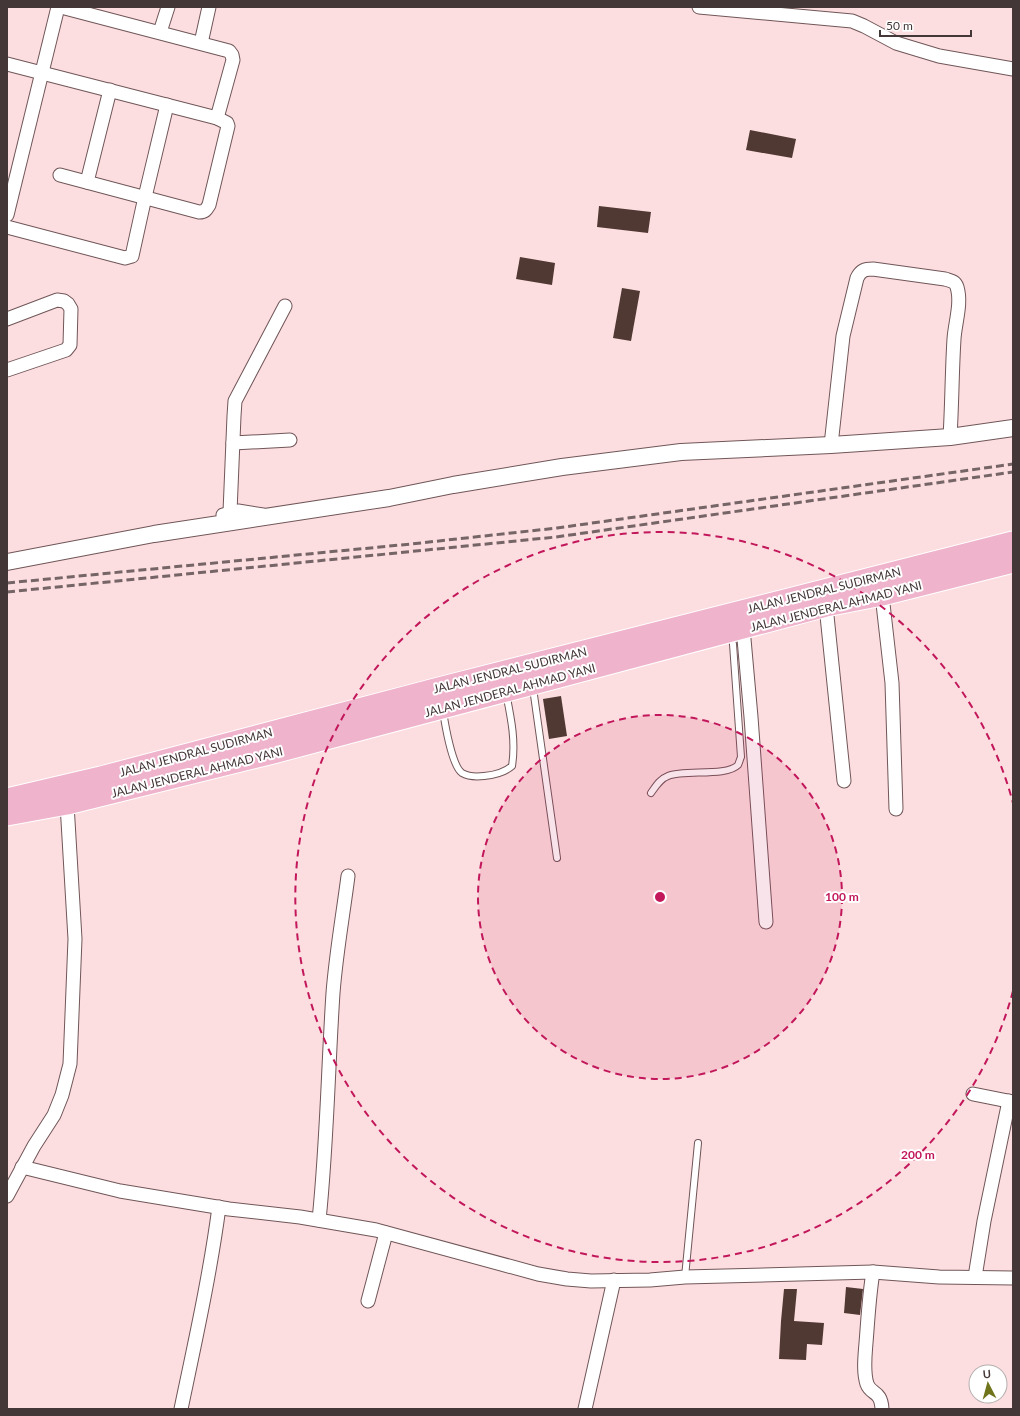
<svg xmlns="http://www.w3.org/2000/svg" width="1020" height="1416" font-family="Lato,sans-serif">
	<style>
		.building { fill: #503833 }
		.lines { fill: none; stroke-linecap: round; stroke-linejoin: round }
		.service-casing { stroke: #705658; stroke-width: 8 }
		.minor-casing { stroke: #705658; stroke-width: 15 }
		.tertiary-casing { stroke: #705658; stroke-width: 18 }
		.trunk-casing { stroke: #fff; stroke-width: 23 }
		.service { stroke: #fff; stroke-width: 6 }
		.minor { stroke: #fff; stroke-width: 13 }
		.tertiary { stroke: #fff; stroke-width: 16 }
		.trunk { stroke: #efb3cc; stroke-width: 21 }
		.rail { stroke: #766566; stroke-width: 3; stroke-dasharray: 8 4; stroke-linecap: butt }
		.ring { fill: none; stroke: #c2185b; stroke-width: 2; stroke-dasharray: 7 5 }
		.labels { text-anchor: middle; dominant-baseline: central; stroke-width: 4; stroke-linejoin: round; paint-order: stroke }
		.street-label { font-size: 12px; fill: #443738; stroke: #fff }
		.centre { fill: #c2185b; stroke: #fff; stroke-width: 2 }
		.ring-label { font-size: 12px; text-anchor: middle; font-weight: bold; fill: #c2185b; stroke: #fff; stroke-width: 4; stroke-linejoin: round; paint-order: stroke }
	</style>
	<rect width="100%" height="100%" fill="#fddee0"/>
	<g class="building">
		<path d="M750,130L796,139L792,158L746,150Z"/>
		<path d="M599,206L651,212L648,233L597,227Z"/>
		<path d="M520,257L555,263L552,285L516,279Z"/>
		<path d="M622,288L640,291L631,341L613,338Z"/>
		<path d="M561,696L567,736L549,739L543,699Z"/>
		<path d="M846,1287L863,1289L860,1315L844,1313Z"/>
		<path d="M784,1289H797L794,1321L824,1323L822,1345L807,1344L806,1360L779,1359L781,1321Z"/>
	</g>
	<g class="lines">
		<defs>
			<g id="service">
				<path d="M533,688L557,858"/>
				<path d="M443,711C445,724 452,766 462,773C469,777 476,777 484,776C495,775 504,773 512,766C516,741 511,718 506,693"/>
				<path d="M651,793C656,786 660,779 668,776C684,769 726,777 738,765C739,763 740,759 741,757L733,644L730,634"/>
				<path d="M685,1277L698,1143"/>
			</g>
			<g id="minor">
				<path d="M61,7L229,51L232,55L233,60L217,118"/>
				<path d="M699,7L852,21L864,26L896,43L939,56L1013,69"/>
				<path d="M160,32L168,7"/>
				<path d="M201,43L209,7"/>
				<path d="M7,64L217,118L227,123L228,126L209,205C206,210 205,212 199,212L60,175"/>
				<path d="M87,182L110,90"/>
				<path d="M7,215L58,7"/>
				<path d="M7,227L125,258L132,256L145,197L167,105"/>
				<path d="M7,319L57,300L64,301L68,304L71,309L70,345L66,350L7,370"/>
				<path d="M233,443L290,440"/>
				<path d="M831,445L843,336L857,278C861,270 865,269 873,269L945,279C951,281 955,281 957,287C962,303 955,323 954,339C952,371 952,404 950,437"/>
				<path d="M230,512L234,416L235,401L285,306"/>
				<path d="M223,515L238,511L263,515"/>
				<path d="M882,595L892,683L896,809"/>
				<path d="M826,606L844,781"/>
				<path d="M743,628L751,717L766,922"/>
				<path d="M973,1094L1013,1102"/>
				<path d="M22,1167L120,1191L229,1209L300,1217L376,1230L538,1274L567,1279L591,1281L650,1280L685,1277L873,1272L939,1277L1013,1278"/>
				<path d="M7,1196L34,1146L54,1115L62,1095L70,1064L75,939L67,804"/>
				<path d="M319,1220C327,1144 328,1069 333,993C336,954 343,915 348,876"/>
				<path d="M873,1272C869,1296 868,1319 866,1343C865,1356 863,1371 867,1384C871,1395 881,1390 882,1409"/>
				<path d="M975,1277L984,1221L1009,1101"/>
				<path d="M368,1301L386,1233"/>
				<path d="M181,1409C195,1342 210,1275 219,1207"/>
				<path d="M585,1409L614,1280"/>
			</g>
			<path id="tertiary" d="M7,562L154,534L389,498L453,485L562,467L681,452L831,445L950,437L1013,428"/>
			<g id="trunk">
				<path d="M7,799L101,777L439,688L1013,542"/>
				<path d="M7,815L67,804L273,753L826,606L882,595L1013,562"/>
			</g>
		</defs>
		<use href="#service" class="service-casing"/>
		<use href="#minor" class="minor-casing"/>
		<use href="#tertiary" class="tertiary-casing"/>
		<use href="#trunk" class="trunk-casing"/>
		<use href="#service" class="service"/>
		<use href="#minor" class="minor"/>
		<use href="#tertiary" class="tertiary"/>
		<use href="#trunk" class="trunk"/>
		<g class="rail">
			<path d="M7,583L411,544L557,528L1013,464"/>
			<path d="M7,592L556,537L1013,472"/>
		</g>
	</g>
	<circle cx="660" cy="897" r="182" fill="#c2185b" fill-opacity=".12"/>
	<g class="ring">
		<circle cx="660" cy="897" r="182"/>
		<path d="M1013 991A365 365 0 1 1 1013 803"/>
	</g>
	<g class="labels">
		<g class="street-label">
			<text transform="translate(824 590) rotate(-14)">JALAN JENDRAL SUDIRMAN</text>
			<text transform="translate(836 606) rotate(-14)">JALAN JENDERAL AHMAD YANI</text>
			<text transform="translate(510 670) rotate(-14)">JALAN JENDRAL SUDIRMAN</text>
			<text transform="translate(510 690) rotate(-15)">JALAN JENDERAL AHMAD YANI</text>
			<text transform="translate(196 752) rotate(-15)">JALAN JENDRAL SUDIRMAN</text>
			<text transform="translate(197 772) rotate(-14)">JALAN JENDERAL AHMAD YANI</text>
		</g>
	</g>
	<circle cx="660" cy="897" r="6" class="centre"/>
	<g class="ring-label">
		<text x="842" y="901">100 m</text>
		<text x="918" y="1159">200 m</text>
	</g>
	<rect width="1020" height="1416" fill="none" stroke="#443738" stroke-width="16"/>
	<g transform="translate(988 1384) rotate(354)"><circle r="19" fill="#ffffff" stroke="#b4afaf"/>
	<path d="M0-3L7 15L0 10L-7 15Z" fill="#70741b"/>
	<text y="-6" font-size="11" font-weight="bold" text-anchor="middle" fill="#443738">U</text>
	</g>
	<path d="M880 30v6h91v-6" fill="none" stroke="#443738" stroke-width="2"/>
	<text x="886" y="30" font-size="12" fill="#443738" stroke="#ffffff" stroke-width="3" paint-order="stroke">50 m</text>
</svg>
